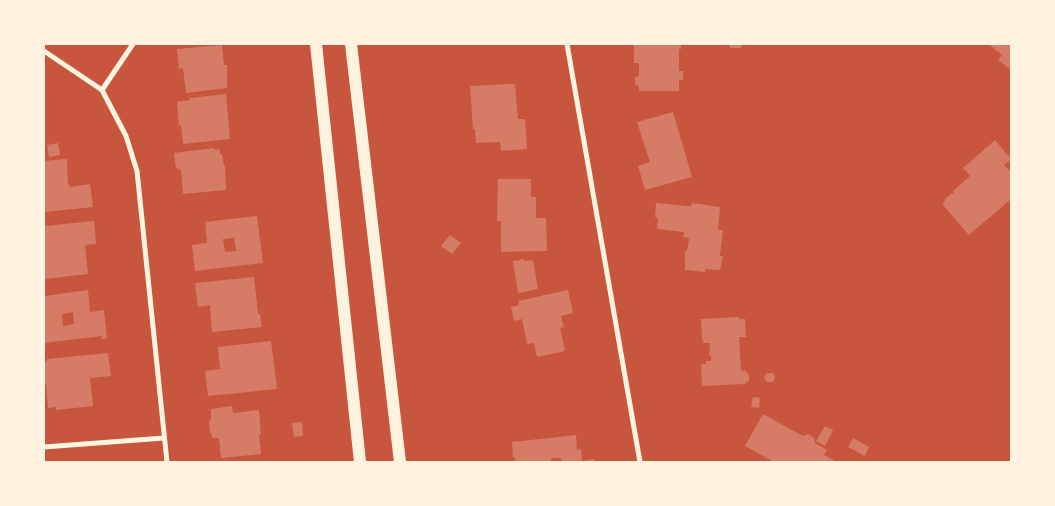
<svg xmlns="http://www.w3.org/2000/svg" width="1055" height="506" font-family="'Titillium Web',sans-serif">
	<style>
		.building { fill: #d67c66; fill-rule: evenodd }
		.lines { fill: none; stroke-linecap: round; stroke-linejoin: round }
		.minor { stroke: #fff3e0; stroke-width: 5 }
		.primary { stroke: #fff3e0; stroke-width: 12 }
	</style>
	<rect width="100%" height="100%" fill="#c8553d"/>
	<g class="building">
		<path d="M634,44H681V49H679V71H683V80H679V91H639V87L635,84V77L639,76V63H634Z"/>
		<path d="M730,44H741L742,48H730Z"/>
		<path d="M991,44H1011V70L998,60L1002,55L990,45Z"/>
		<path d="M222,45L224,65H227V88L186,93L183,68L179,69L177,49Z"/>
		<path d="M511,84H515L518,119H525L527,149L501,151L500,142L476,143L475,129H473L470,86Z"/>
		<path d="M226,94L230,139L183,144L181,125L179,126L177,102L190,100L189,98Z"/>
		<path d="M673,112L692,177L645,190L638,166L650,162L637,122Z"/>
		<path d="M995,140L1011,159L1004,165L1009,170L1011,169V199L969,235L942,204L945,202L944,200L952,193L953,194L954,193L953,191L970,176L963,168Z"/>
		<path d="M58,143L60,155L49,157L47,145Z"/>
		<path d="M214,148L215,150L220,149V154H222L224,166H225L226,190L183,194L181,170L176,168L174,153Z"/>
		<path d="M67,159L68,184H69L70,187L90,184L93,207L44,212V161Z"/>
		<path d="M498,179H531V197H536V218H546L547,251L501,252V221H497Z"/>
		<path d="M656,203L687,206H691L692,203L720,207L718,230H723L720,256H723L720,270L705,269V272L685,270V252L688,248L689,238L683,237L684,232L657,229L658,218L655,217Z"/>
		<path d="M257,216L263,263L195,271L192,245L207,243L205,222ZM234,238L236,251L225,252L223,239Z"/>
		<path d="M94,221L96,244L85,245L88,274L44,279V226Z"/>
		<path d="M450,235L461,243L452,254L441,246Z"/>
		<path d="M524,259V261L533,260L538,289L518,293L513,261Z"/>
		<path d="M254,277L258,314H260L262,327L212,332L210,305L198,307L195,283Z"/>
		<path d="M88,290L90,312L104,310L107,338L102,339V336L44,343V296ZM73,312L74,324L63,326L62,314Z"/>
		<path d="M568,290L573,313L561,316L564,327L560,328L565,351L537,357L534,343L527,344L522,319L514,321L511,307L519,305L518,301Z"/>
		<path d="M739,317V319H745L746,337H739L741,371L745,370L749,375V380L745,384L702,386L701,364H706V361H711V356H709L710,343H703V340H702L701,319Z"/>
		<path d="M271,341L277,389L208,396L205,371L220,369L218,347Z"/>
		<path d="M108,353L111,376L90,378L93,406L56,410V407L48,408L46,384H44V362L47,361V359Z"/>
		<path d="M767,373H773L775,377L773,382H767L764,378Z"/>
		<path d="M753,397L760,398L759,408L751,407Z"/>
		<path d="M232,406L233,413L259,410L261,435H259L261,454L221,458L219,438H212V433H210L209,421L211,420V409Z"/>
		<path d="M763,414L803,436L808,434L814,438L815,443L827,450L824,455L837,462H774L745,446Z"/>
		<path d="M302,422L303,436L294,437L292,423Z"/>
		<path d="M825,426L833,430L825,446L816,441Z"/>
		<path d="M576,435L577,450L581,449L582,461L594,459V462H562L561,458H551V462H515V457H513L512,442Z"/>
		<path d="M853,438L869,447L865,456L848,447Z"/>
	</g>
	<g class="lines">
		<g class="minor">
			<path d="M567,44L640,462"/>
			<path d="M44,51L102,90"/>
			<path d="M102,90L126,136L137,171L167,462"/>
			<path d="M102,90L133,44"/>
			<path d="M44,447L164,438"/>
		</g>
		<g class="primary">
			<path d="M316,44L360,462"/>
			<path d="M351,44L400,462"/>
		</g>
	</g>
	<rect width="1055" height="506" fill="none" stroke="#fff3e0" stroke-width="90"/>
</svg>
